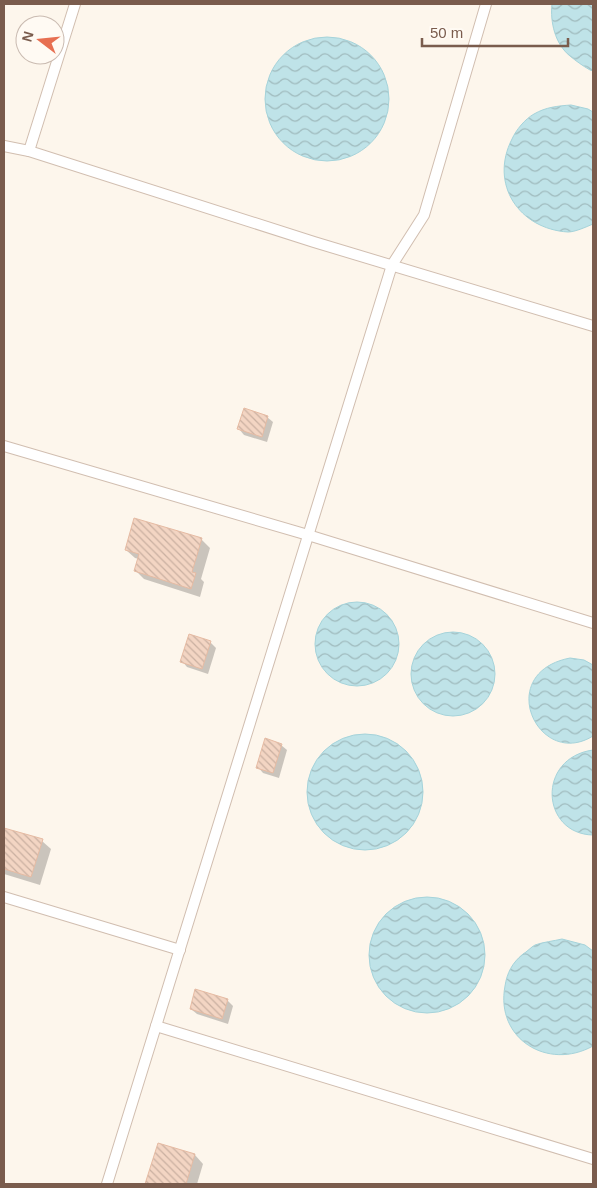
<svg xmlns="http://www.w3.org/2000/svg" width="597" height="1188" font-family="Helvetica,sans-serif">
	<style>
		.water { fill: url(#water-waves); stroke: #a5d3da }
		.shadow { fill: #0003 }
		.building { fill: url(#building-back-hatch); stroke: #e6bba3 }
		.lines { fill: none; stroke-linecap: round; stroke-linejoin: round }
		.lane-casing { stroke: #d1beb0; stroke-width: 12 }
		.lane { stroke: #fff; stroke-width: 10 }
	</style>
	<defs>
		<pattern id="water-waves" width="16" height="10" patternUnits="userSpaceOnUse" patternTransform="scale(1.25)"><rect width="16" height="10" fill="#bfe3e8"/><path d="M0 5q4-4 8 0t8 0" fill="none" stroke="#a0bbbe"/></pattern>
		<pattern id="building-back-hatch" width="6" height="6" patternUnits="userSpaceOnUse" patternTransform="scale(1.25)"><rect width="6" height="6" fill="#f3d5c3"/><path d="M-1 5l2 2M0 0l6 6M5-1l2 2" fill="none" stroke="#cab0a1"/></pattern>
	</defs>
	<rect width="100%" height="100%" fill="#fdf6ec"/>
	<g class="water">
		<path d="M552,4H593V71L590,70C583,66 576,61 570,56C555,44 550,22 552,4Z"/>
		<circle cx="327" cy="99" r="62"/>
		<path d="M571,105L588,109L593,112V224C586,227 575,232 568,232C519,229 489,184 512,139C516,130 525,119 534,114C546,107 558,106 571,105Z"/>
		<circle cx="357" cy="644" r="42"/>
		<circle cx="453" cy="674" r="42"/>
		<path d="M570,658L584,660L593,665V736C538,770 493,673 570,658Z"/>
		<circle cx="365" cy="792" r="58"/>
		<path d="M593,750V835C541,834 536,758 593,750Z"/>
		<circle cx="427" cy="955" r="58"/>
		<path d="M562,939L585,945L593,951V1046C548,1071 495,1039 505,986C507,973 512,963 523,954C527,952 531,947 535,945C543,942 554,941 562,939Z"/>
	</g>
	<g class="shadow">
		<path d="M267,417L273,422L267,442L244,435L239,429Z"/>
		<path d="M201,539L210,548L201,579L204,582L200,597L144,579L136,571L139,559L135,558L126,550Z"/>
		<path d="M210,642L216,648L208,674L187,667L182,661Z"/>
		<path d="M281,745L287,750L279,778L263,773L258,767Z"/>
		<path d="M4,829L42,841L51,849L40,885L4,874Z"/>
		<path d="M227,1000L233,1006L228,1024L197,1014L191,1009Z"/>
		<path d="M159,1144L195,1155L203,1164L197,1184H147Z"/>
	</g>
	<g class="building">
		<path d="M244,408L268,416L262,437L237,429Z"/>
		<path d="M134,518L202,538L192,572L196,573L191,589L134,571L139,554L125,550Z"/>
		<path d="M189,634L211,641L202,669L180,662Z"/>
		<path d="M265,738L282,744L273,773L256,768Z"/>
		<path d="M4,828L43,839L31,877L4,869Z"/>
		<path d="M195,989L228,999L222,1019L190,1009Z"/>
		<path d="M158,1143L195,1154L186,1184H145Z"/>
	</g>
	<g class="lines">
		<defs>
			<g id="lane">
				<path d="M4,146L29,151L314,242L593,326"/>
				<path d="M29,151L75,4"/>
				<path d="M4,446L308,535L593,623"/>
				<path d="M4,897L180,950"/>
				<path d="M156,1026L593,1159"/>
				<path d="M107,1184L392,265L424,215L486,4"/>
			</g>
		</defs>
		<use href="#lane" class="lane-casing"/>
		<use href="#lane" class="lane"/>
	</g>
	<rect width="597" height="1188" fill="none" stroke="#7a5c4d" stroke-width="10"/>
	<g transform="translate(40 40) rotate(286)"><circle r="24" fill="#fffaf3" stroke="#cabbb1"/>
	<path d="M0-4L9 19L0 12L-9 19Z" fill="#e76f51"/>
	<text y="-8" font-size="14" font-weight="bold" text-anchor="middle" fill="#7a5c4d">N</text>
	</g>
	<path d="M422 38v8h146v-8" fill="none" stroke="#7a5c4d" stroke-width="2.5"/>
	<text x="430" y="38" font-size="15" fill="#7a5c4d" stroke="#fffaf3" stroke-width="4" paint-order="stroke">50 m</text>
</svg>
